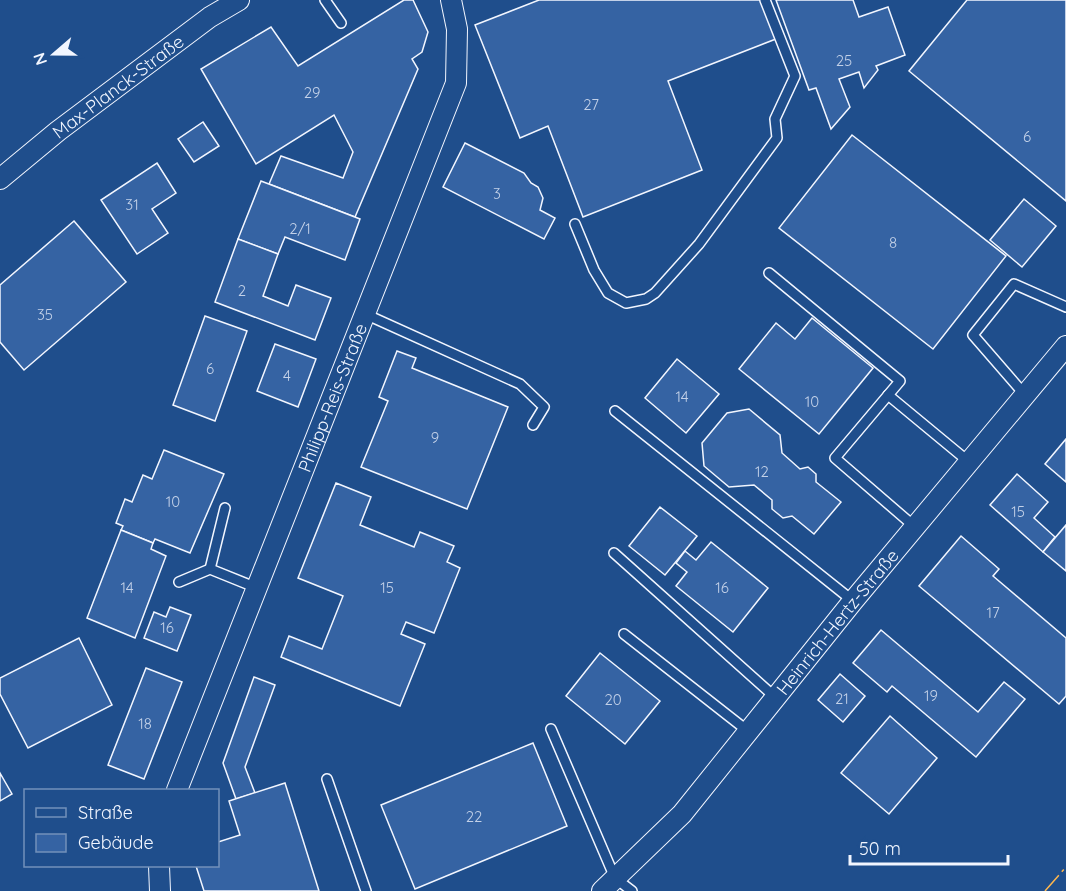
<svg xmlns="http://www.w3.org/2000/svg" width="1066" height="891" font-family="Quicksand,sans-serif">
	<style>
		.building { fill: #3563a3; stroke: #f2f6ff; stroke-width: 1.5 }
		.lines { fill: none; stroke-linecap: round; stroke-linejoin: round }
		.service-casing { stroke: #f2f6ff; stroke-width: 12 }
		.minor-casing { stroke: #f2f6ff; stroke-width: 22 }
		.service { stroke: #1f4e8c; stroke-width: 9 }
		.minor { stroke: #1f4e8c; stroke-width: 20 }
		.power { stroke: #ffb74d; stroke-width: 1.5; stroke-dasharray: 21 4.5 3 4.5; stroke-linecap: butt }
		.labels { text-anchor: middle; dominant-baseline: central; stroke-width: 4.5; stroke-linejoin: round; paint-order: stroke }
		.number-label { font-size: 15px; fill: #c3d1e8 }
		.street-label { font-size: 18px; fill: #f2f6ff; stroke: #1f4e8c }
	</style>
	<rect width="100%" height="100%" fill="#1f4e8c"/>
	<g class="building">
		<path d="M404,0H413L428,32L422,52L412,59L418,69L355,217L269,184L281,156L343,178L353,152L334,115L256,164L201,69L271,27L298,66Z"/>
		<path d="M539,0H766L781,37L668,81L702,170L583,217L548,126L520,138L475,25Z"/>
		<path d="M776,0H853L859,17L888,7L905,55L876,66L878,70L864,88L859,72L839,79L850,107L831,129L816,88L809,90Z"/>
		<path d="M967,0H1066V201L909,71Z"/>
		<path d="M203,122L219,146L194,162L178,139Z"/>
		<path d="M852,135L1006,256L933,349L779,228Z"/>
		<path d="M465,143L524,173L531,183L538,187L543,198L540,210L555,218L544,239L443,187Z"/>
		<path d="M157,163L176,193L152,209L168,233L137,254L101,200Z"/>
		<path d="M261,181L360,219L345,260L285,237L278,254L238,239Z"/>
		<path d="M1024,199L1056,226L1022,267L990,240Z"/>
		<path d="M74,221L126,282L24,370L0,342V285Z"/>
		<path d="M238,239L278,254L263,296L288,306L296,285L331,298L315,340L215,302Z"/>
		<path d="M205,316L247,331L215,421L173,405Z"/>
		<path d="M812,318L873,368L819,434L739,369L776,323L795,339Z"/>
		<path d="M275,344L316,359L298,407L257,391Z"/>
		<path d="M397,351L416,358L412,368L508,407L467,509L361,467L388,401L379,397Z"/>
		<path d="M677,359L719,394L686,433L645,398Z"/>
		<path d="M749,409L780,435L782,453L800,469L808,467L816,474V482L841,502L814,534L792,516L783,518L772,509V500L754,485L729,487L704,466L702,443L727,413Z"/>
		<path d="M1066,439V482L1045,464Z"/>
		<path d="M164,450L224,474L190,553L155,539L153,543L121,530L123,526L116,523L125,499L132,502L143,475L152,479Z"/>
		<path d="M1017,474L1048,502L1034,518L1055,537L1043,552L990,505Z"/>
		<path d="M336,483L371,497L360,525L414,547L420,532L454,546L447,562L460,568L434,633L406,622L401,634L425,644L400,706L281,657L289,636L322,649L343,596L298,578Z"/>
		<path d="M660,507L697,536L665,575L629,546Z"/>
		<path d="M1066,525V571L1043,552Z"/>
		<path d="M121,530L153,543L151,549L166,556L135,638L87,618Z"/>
		<path d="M961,536L999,569L993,576L1066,638V696L1059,704L919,586Z"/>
		<path d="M711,542L768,588L733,632L676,586L687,572L676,563L685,551L696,560Z"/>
		<path d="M170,607L191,615L177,651L144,638L154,612L166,617Z"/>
		<path d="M881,630L978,712L1004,682L1025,699L976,757L892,686L887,692L853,663Z"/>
		<path d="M79,638L112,705L28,748L0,694V678Z"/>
		<path d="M600,653L660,701L625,744L566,696Z"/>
		<path d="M146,668L182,682L144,779L108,765Z"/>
		<path d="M840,674L865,696L843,722L818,700Z"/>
		<path d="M254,677L275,685L245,767L255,793L236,799L223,763Z"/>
		<path d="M890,716L937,758L889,814L841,773Z"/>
		<path d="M533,743L567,826L415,889L381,805Z"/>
		<path d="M0,773L12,794L0,801Z"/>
		<path d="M285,783L319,891H204L196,866H218V842L240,835L229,801Z"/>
	</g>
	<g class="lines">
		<defs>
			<g id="service">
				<path d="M325,0L341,23"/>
				<path d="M575,224L594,270L608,293L626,303L646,299L655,293L699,244L777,138L775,119L795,76L765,0"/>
				<path d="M769,273L900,381L835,458L915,527"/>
				<path d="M365,314L520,384L544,407L533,425"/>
				<path d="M888,395L969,462"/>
				<path d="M1025,395L973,335L1014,284L1066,307"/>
				<path d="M615,411L853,601"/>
				<path d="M614,553L776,698"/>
				<path d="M210,569L225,508"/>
				<path d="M179,582L210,569L257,588"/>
				<path d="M624,634L749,732"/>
				<path d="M551,729L615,878L632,891"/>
				<path d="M327,779L366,891"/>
			</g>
			<g id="minor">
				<path id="s1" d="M0,179L58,131L210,17L239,0"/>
				<path id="s2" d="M177,790L456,83L457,29L451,0"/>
				<path d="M159,866L160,891"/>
				<path id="s3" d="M602,891L682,814L853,601L1066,346"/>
			</g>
		</defs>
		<use href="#service" class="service-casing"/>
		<use href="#minor" class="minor-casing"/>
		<use href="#service" class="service"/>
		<use href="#minor" class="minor"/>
		<path class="power" d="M1045,891L1066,867"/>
	</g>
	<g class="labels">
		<g class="number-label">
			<text x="844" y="60">25</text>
			<text x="312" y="92">29</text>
			<text x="591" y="104">27</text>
			<text x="1027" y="136">6</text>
			<text x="497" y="193">3</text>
			<text x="132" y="204">31</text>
			<text x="300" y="228">2/1</text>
			<text x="893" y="242">8</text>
			<text x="242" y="290">2</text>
			<text x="45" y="314">35</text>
			<text x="210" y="368">6</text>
			<text x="287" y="375">4</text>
			<text x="682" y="396">14</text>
			<text x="812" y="401">10</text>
			<text x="435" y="437">9</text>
			<text x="762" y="471">12</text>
			<text x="173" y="501">10</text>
			<text x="1018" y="511">15</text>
			<text x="127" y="587">14</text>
			<text x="387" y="587">15</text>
			<text x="722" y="587">16</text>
			<text x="993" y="612">17</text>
			<text x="167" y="627">16</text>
			<text x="931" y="695">19</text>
			<text x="842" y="698">21</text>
			<text x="613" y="699">20</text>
			<text x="145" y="723">18</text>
			<text x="474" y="816">22</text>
		</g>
		<g class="street-label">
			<text stroke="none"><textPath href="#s1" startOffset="150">Max-Planck-Straße</textPath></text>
			<text stroke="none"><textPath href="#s2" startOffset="422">Philipp-Reis-Straße</textPath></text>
			<text stroke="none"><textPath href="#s3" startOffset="358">Heinrich-Hertz-Straße</textPath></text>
		</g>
	</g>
	<rect x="24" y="789" width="195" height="78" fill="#1f4e8c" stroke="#7391ba" stroke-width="1.5"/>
	<rect x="36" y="808" width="30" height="9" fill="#1f4e8c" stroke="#7391ba" stroke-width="1.5"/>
	<text x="78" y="819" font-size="18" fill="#f2f6ff">Straße</text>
	<rect x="36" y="834" width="30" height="18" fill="#3563a3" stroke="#7391ba" stroke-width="1.5"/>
	<text x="78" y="849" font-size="18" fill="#f2f6ff">Gebäude</text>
	<g transform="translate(54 54) rotate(250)" stroke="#1f4e8c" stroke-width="4.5" paint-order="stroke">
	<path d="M0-4.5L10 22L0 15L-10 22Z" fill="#f2f6ff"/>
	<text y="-9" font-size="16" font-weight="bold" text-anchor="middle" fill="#f2f6ff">N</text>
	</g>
	<path d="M850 855v9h158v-9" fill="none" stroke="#f2f6ff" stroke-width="3"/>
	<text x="859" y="855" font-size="18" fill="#f2f6ff" stroke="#1f4e8c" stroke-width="4.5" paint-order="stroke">50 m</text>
</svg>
